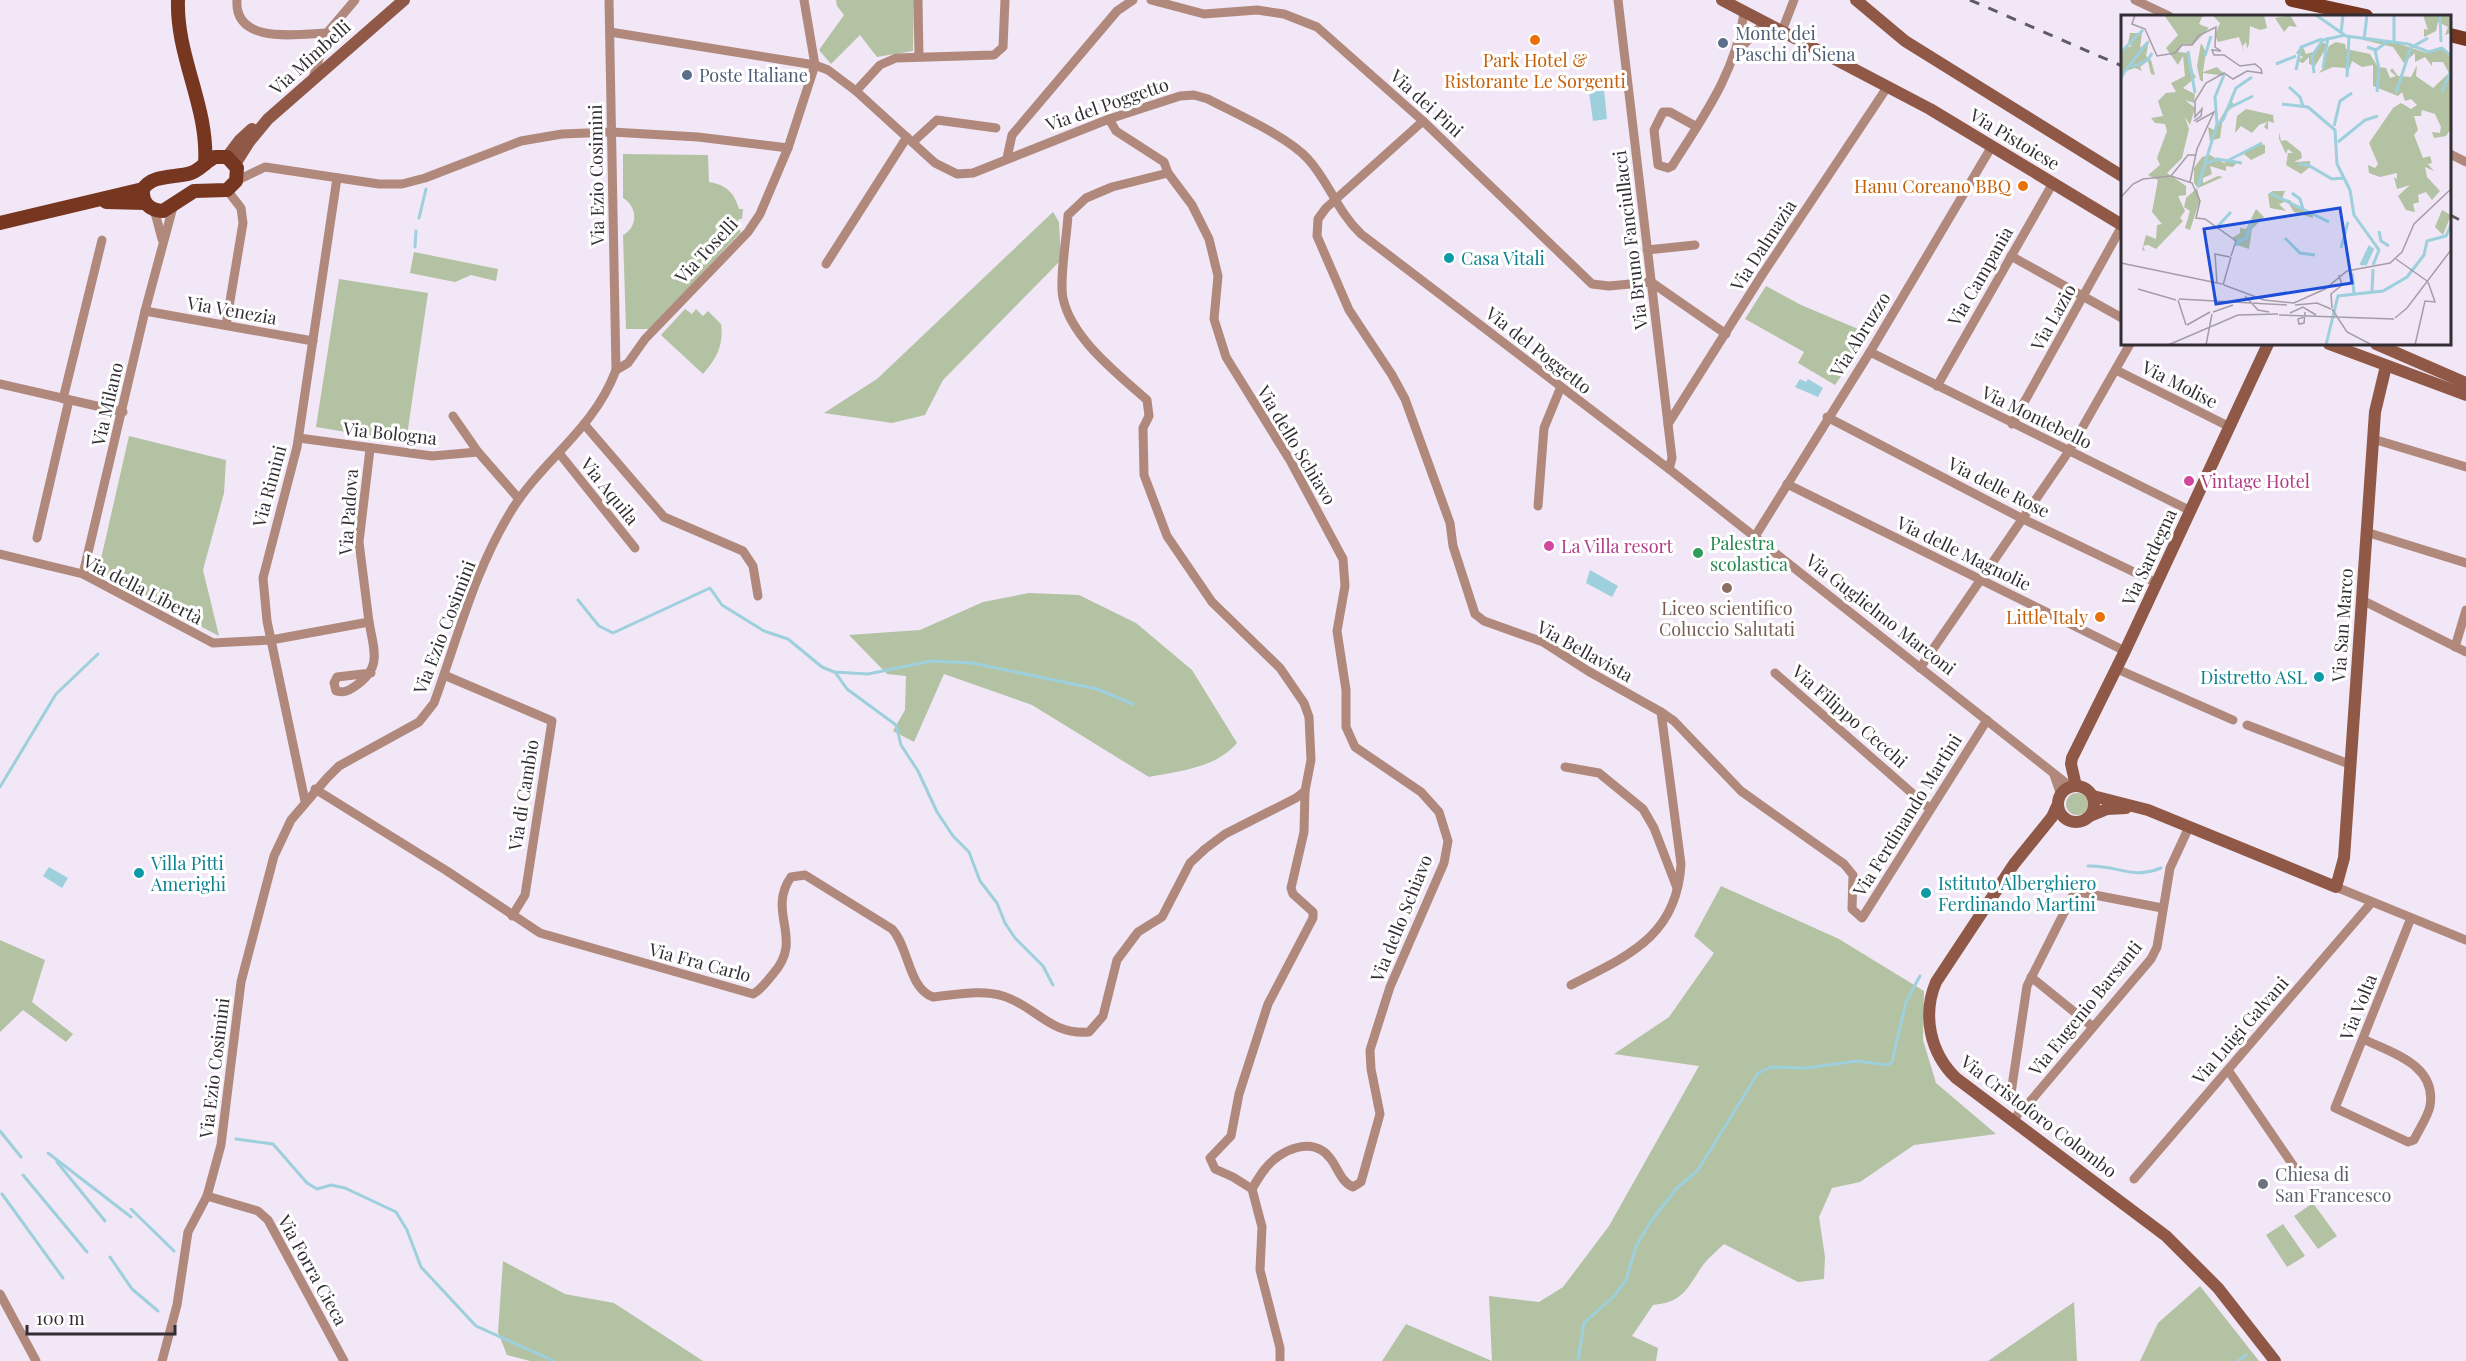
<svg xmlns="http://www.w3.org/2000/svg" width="2466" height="1361" font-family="'Playfair Display',serif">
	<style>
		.green { fill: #b3c2a3 }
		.water { fill: #9dd0dc }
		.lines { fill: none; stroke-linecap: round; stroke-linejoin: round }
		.stream { stroke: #9dd0dc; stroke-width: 3 }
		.street { stroke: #b0897c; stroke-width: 9 }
		.secondary { stroke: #905947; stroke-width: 12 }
		.primary { stroke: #773620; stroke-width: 14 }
		.rail { stroke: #605a62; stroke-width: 3; stroke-dasharray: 10 10; stroke-linecap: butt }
		.food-dot { fill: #e8710a; stroke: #fff; stroke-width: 2 }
		.service-dot { fill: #5c6f8a; stroke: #fff; stroke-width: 2 }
		.culture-dot { fill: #0f9aa8; stroke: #fff; stroke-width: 2 }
		.hotel-dot { fill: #d1479c; stroke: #fff; stroke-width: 2 }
		.leisure-dot { fill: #2e9e5b; stroke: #fff; stroke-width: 2 }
		.education-dot { fill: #8d6e63; stroke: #fff; stroke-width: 2 }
		.worship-dot { fill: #6b7280; stroke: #fff; stroke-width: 2 }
		.labels { text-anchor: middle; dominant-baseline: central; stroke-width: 6; stroke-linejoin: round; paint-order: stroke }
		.service-label { font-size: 18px; fill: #4e5e75; stroke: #fff; text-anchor: start }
		.street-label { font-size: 18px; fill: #322e34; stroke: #fff }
		.food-label { font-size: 18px; fill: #c56008; stroke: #fff; text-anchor: end }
		.culture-label { font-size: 18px; fill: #0d838f; stroke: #fff; text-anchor: start }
		.hotel-label { font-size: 18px; fill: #b23c85; stroke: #fff; text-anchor: start }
		.leisure-label { font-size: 18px; fill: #27864d; stroke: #fff; text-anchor: start }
		.education-label { font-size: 18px; fill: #785e54; stroke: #fff }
		.worship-label { font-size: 18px; fill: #5b616d; stroke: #fff; text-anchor: start }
		.inset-river { fill: none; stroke: #9dd0dc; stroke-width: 3 }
		.inset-road { fill: none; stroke: #a59da8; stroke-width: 1.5 }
		.view { fill: #1d4ed8; fill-opacity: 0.15; stroke: #1d4ed8; stroke-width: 3 }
		.inset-edge { fill: none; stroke: #322e34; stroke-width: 3 }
	</style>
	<rect width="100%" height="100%" fill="#f1e7f6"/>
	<g class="green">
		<path d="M836,0H914L913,51L877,57L860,35L831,64L819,50L844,15L837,6Z"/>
		<path d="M623,154L708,155L709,182C726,185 734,192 739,209H743L742,219H739L736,225L741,232L650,329H626L623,235C638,227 638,207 623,198Z"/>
		<path d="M1053,212L1059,222L1061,260L943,380L925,415L892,423L824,413L877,379Z"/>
		<path d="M414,252L498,269L496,281L471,275L455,282L410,273Z"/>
		<path d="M339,279L428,293L406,442L316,427Z"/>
		<path d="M1766,286L1801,305L1870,334L1835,385L1798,363L1804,352L1745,319Z"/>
		<path d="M685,309L692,314L696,309L703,316L708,311L721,324C724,346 716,359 703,374L661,335Z"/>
		<path d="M129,436L226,460L224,493L203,570L219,636L98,572Z"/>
		<path d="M1029,593L1079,595L1136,623L1192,670L1237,743C1216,768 1179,771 1149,777L1032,705L944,674L914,742L893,731L905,710L906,676L887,674L849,635L920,630L983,602Z"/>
		<circle cx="2077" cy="804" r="11"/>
		<path d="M1721,886L1839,939L1924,991L1923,1040L1936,1083L1996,1134L1914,1145L1860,1182L1832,1188L1819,1217L1825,1257L1824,1279L1798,1282L1724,1244C1717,1251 1709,1257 1703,1265C1687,1288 1684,1302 1653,1305L1632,1336L1658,1348L1656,1361H1382L1406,1324L1492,1361L1489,1296L1539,1302L1563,1287L1609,1226L1699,1066L1614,1054L1669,1017L1714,953L1694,936Z"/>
		<path d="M0,940L45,960L32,1002L73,1034L66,1042L23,1010L0,1032Z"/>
		<path d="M2313,1203L2337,1236L2318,1249L2294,1216Z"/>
		<path d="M2283,1224L2305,1256L2287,1267L2266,1235Z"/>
		<path d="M503,1261L565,1294L614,1303L703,1361H530L507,1355L498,1332Z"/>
		<path d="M2200,1286L2259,1361H2140L2158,1323Z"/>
		<path d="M2074,1302L2077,1361H1988Z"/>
	</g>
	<g class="water">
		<path d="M1604,90L1607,119L1593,121L1589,92Z"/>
		<path d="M1800,379L1806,382L1808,379L1823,388L1818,397L1795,387Z"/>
		<path d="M1590,570L1618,586L1612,597L1586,583Z"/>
		<path d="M49,867L68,878L62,888L43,876Z"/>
	</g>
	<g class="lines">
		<g class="stream">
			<path d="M419,218L426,189"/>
			<path d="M415,247L416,231"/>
			<path d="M578,600L599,626L613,633L710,588L722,605L764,631L788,639L822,667L834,672L868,674L931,661L972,663L1097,689L1133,704"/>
			<path d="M835,672L847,689L896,725L901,745L918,771L937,812L953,836L969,852L980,881L997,903L1005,923L1015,938L1043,966L1053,985"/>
			<path d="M0,787L56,694L98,654"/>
			<path d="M2088,866C2119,865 2130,880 2161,868"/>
			<path d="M0,1131L21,1157"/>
			<path d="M236,1139L273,1144L307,1183L317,1189L331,1185L345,1188L396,1212L407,1230L421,1267L476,1326L554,1361"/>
			<path d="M48,1153L131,1217"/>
			<path d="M57,1162L105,1221"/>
			<path d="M23,1175L87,1252"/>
			<path d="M2,1194L63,1278"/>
			<path d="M131,1209L174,1251"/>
			<path d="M110,1257L132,1289L158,1311"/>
			<path d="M1578,1361L1584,1323L1615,1295L1626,1280L1636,1246L1651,1221L1677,1188L1698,1170L1758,1073L1771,1067L1807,1068L1857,1061L1887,1065L1892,1062L1906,1002L1920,976"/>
			<path d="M2238,1361L2246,1355"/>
		</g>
		<g class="street">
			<path d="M237,0C234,45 298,34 327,33"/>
			<path d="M918,0L919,56"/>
			<path d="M1151,0L1204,14L1257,10L1284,14L1317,27L1423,121L1592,284L1609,286L1651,282L1726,334"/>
			<path d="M1618,0L1672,458L1669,469"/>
			<path d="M2135,0L2169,16"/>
			<path d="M1782,31L1794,0"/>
			<path d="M610,32L815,65L828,70L856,91L935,163L957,174L973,173L1109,119L1180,96L1194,95L1208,99C1236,114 1287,136 1308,159C1329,182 1337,211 1361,234L1669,469L2071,787"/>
			<path d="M1738,51L1764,23"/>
			<path d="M313,78L327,33L355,0"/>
			<path d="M856,91L880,65L896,58L994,55L1003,47L1005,0"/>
			<path d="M1109,119L1116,131L1164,162L1168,173L1192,205L1209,239L1218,276L1214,319L1226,357L1291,462L1343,559L1345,586L1337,631L1346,690V727L1355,747L1421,792L1439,812L1448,841L1444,863L1390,987L1370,1050L1371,1069L1380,1114L1361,1182L1353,1187C1341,1182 1338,1168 1330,1158C1313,1135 1279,1150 1265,1169C1260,1175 1256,1182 1252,1189"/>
			<path d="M1423,121L1326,208L1318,219L1317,236L1349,310L1392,375L1405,399L1450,523L1453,546L1475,614L1484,621L1543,642L1588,671L1661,712L1681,864C1677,937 1627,956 1571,985"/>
			<path d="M1697,127L1670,112H1663L1654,130L1658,165L1668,168L1672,166C1703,117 1736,72 1744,13"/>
			<path d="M913,142L937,120L996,128"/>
			<path d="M2450,154L2466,162"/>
			<path d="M1007,158L1012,135L1117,11L1133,0"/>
			<path d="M1168,173L1112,187L1086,198L1068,215C1067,236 1059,280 1063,298C1071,338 1118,374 1147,400L1149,416L1143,428L1144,475L1167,536L1212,602L1280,668L1304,703L1309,717L1311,760L1305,791L1304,832L1291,888L1293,894L1313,912V918L1268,1004L1239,1094L1231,1136L1210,1158L1215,1169L1233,1177L1252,1189L1262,1227L1260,1270L1280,1348V1361"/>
			<path d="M236,181L265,167L379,184H402L425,178L521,141L562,134L612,132L698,137L788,148"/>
			<path d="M154,209L162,239"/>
			<path d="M1647,250L1695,245"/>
			<path d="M2011,256L2122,318"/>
			<path d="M826,264L907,137"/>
			<path d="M145,311L313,341"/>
			<path d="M226,325L243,223L241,208L227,190"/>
			<path d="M1870,352L2191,511"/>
			<path d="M616,370L628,363L645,339L748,232L760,214L788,148L815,65L804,0"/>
			<path d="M2116,370L2230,427"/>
			<path d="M0,384L123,412"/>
			<path d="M1937,386L2053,183"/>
			<path d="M63,399L102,240"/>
			<path d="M453,416L478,452L519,499"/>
			<path d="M1827,417L2023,519L2157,583"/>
			<path d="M584,424L664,517L743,551L753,566L758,596"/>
			<path d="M1668,424L1762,275L1888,86"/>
			<path d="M2012,424L2122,226"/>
			<path d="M299,438L432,456L478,452"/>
			<path d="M2373,439L2466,467"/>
			<path d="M559,453L635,548"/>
			<path d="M1787,484L2125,651"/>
			<path d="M1538,506L1544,428L1560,389"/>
			<path d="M2366,532L2466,563"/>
			<path d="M37,538L69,400"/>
			<path d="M1754,538L1870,352L1992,146"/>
			<path d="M0,554L83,574L213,643L271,640L369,622L359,542L370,449"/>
			<path d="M83,574L145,311L173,207"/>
			<path d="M2362,600L2466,652"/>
			<path d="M369,622C374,651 383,668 354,687C348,691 344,693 336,691L334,683L337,677L371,673"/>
			<path d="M2455,647L2466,610"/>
			<path d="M1920,668L2069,451L2130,344"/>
			<path d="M2117,669L2233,720"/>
			<path d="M1775,673L1929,808"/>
			<path d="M444,675L552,721L525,895L512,916"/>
			<path d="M1661,712L1674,721L1741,791L1844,864L1853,875L1852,909L1862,918L1987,720"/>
			<path d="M2247,725L2349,764"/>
			<path d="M1565,767L1599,773L1643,809L1654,828L1677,888"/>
			<path d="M2054,775L2061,795"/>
			<path d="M315,789L447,871L540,933L753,994C761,990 767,981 773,974C805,938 766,913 791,877L805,875L892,929C909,947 908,988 933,997C955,995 982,989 1003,996C1036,1006 1049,1035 1089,1032L1103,1016L1117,960L1138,932L1162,917L1190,863L1205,849L1225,834L1296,798L1305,791"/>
			<path d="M305,801L267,621L263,578L297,447L337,178"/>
			<path d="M2336,887L2466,940"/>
			<path d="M2031,977L2093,1027"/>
			<path d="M2363,1039C2392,1053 2437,1065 2430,1106C2428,1117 2419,1129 2414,1140L2408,1142L2335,1108L2411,918"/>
			<path d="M2228,1070L2299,1174"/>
			<path d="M2028,1104L2151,959L2157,947L2170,868L2189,827"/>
			<path d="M2014,1120L2020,1111L2011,1093L2027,986L2073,895L2079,892L2162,908"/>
			<path d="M2134,1179L2372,902"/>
			<path d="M207,1196L258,1211L268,1220L344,1361"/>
			<path d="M0,1294L36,1361"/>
			<path d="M162,1361L177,1305L188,1232L207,1196L221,1145L241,982L274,856L291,820L327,778L339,766L419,722L434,703C458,637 475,568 513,508C545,458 594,429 616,370L609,0"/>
		</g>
		<g class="secondary">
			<path d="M1722,0L1930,109L2122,225"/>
			<path d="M1856,0L1905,41L2122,176"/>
			<path d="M227,157L239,141L252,129"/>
			<path d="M235,164L249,142L268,119L404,0"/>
			<path d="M2329,344L2466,395"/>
			<path d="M2376,344L2466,383"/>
			<path d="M2076,786L2071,764L2072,758L2125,651L2268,344"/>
			<circle cx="2076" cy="804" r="18"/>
			<path d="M2093,796L2148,810L2336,887L2344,858L2375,412L2386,366"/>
			<path d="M2058,804L2052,817L2014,864L1936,982C1922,1015 1930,1053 1956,1078L2166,1236L2218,1288L2275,1361"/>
			<path d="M2090,816L2107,809L2126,808"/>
		</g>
		<g class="primary">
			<path d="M178,0C176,57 209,107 205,164"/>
			<path d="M2292,0L2366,16"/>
			<path d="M2450,35L2466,39"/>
			<path d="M215,157H227L237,168L236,181L227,190L194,191L163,211C149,210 142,203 143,189C153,174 175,178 191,173C200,170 206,161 215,157Z"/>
			<path d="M106,202L145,203"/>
			<path d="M0,223L143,189"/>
		</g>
		<g class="rail">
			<path d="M1970,0L2122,66"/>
			<path d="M2450,215L2466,223"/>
		</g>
	</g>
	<g class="food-dot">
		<circle cx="1535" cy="40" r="6"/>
		<circle cx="2023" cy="186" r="6"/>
		<circle cx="2100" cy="617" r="6"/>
	</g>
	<g class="service-dot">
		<circle cx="1723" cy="43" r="6"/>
		<circle cx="687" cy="75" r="6"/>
	</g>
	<g class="culture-dot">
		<circle cx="1449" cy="258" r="6"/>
		<circle cx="2319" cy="677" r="6"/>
		<circle cx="139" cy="873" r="6"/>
		<circle cx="1926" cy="893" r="6"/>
	</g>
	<g class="hotel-dot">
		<circle cx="2189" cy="481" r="6"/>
		<circle cx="1549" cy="546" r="6"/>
	</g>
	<circle class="leisure-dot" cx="1698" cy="553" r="6"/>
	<circle class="education-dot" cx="1727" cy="588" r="6"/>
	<circle class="worship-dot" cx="2263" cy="1184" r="6"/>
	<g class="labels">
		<g class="service-label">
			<text x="1735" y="33">Monte dei<tspan x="1735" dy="21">Paschi di Siena</tspan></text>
			<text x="699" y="75">Poste Italiane</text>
		</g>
		<g class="street-label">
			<text transform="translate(310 57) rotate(-42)">Via Mimbelli</text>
			<text transform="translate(1427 103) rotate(42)">Via dei Pini</text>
			<text transform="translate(1107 104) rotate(-19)">Via del Poggetto</text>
			<text transform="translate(2015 139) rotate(31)">Via Pistoiese</text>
			<text transform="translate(596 175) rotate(-91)">Via Ezio Cosimini</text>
			<text transform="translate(1630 240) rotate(-97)">Via Bruno Fanciullacci</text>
			<text transform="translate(1763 245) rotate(-57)">Via Dalmazia</text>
			<text transform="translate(706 250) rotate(-47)">Via Toselli</text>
			<text transform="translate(1980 276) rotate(-60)">Via Campania</text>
			<text transform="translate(232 310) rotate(10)">Via Venezia</text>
			<text transform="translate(2053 317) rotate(-61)">Via Lazio</text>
			<text transform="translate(1860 334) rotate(-58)">Via Abruzzo</text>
			<text transform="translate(1539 350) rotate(38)">Via del Poggetto</text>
			<text transform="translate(2180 384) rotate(27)">Via Molise</text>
			<text transform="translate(107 404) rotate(-77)">Via Milano</text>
			<text transform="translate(2037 417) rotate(26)">Via Montebello</text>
			<text transform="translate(390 433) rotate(6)">Via Bologna</text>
			<text transform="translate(1297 445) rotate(59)">Via dello Schiavo</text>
			<text transform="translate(269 486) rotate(-75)">Via Rimini</text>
			<text transform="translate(1999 487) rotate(27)">Via delle Rose</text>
			<text transform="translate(610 491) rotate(51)">Via Aquila</text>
			<text transform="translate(348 512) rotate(-86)">Via Padova</text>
			<text transform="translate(1964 553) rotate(26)">Via delle Magnolie</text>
			<text transform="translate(2149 557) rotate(-65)">Via Sardegna</text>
			<text transform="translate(143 589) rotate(27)">Via della Libertà</text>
			<text transform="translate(1881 614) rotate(38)">Via Guglielmo Marconi</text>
			<text transform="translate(2342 625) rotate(-86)">Via San Marco</text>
			<text transform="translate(444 627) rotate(-69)">Via Ezio Cosimini</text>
			<text transform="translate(1585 651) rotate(29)">Via Bellavista</text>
			<text transform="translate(1850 716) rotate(41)">Via Filippo Cecchi</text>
			<text transform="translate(523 795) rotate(-81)">Via di Cambio</text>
			<text transform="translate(1907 815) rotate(-58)">Via Ferdinando Martini</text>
			<text transform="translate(1401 918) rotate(-68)">Via dello Schiavo</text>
			<text transform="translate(700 962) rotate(15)">Via Fra Carlo</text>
			<text transform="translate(2358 1007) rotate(-68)">Via Volta</text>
			<text transform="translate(2085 1008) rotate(-51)">Via Eugenio Barsanti</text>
			<text transform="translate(2240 1030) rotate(-49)">Via Luigi Galvani</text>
			<text transform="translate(214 1068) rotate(-83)">Via Ezio Cosimini</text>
			<text transform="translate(2039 1116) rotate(37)">Via Cristoforo Colombo</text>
			<text transform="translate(313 1270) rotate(61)">Via Forra Cieca</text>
		</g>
		<g class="food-label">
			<text x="1535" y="60" text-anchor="middle">Park Hotel &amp;<tspan x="1535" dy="21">Ristorante Le Sorgenti</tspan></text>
			<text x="2011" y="186">Hanu Coreano BBQ</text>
			<text x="2088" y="617">Little Italy</text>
		</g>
		<g class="culture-label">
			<text x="1461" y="258">Casa Vitali</text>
			<text x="2307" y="677" text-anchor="end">Distretto ASL</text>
			<text x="151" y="863">Villa Pitti<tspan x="151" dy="21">Amerighi</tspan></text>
			<text x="1938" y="883">Istituto Alberghiero<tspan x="1938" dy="21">Ferdinando Martini</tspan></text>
		</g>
		<g class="hotel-label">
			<text x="2201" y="481">Vintage Hotel</text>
			<text x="1561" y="546">La Villa resort</text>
		</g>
		<g class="leisure-label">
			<text x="1710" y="543">Palestra<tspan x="1710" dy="21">scolastica</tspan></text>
		</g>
		<g class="education-label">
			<text x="1727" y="608">Liceo scientifico<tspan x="1727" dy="21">Coluccio Salutati</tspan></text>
		</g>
		<g class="worship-label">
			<text x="2275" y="1174">Chiesa di<tspan x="2275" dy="21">San Francesco</tspan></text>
		</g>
	</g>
	<g transform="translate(2121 15)">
		<rect width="330" height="330" fill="#f1e7f6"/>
		<path d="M43,0H90L81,2L78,9L88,13L72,30L62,29L57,37L67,38L68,51L75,62L62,73L74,79L73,88L64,85L74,93L69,110L64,102L68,114L61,143L46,158L65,171V180L57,181L64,196L59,203L62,206L35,234L27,230L22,231L24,236L21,235L25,220L35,224L36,210L41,209L31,197L37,165L27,160L39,150L36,143L46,116L44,109L34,108L30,103L42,101L37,86L45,78L55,77L50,68L64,61L62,41L57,50L45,33L57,20ZM91,0H143L146,13L139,15L129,11L128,29L126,34L125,27L121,32L124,39L118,22L97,27L94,20L99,8ZM169,0L176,12L168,11L163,17L154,3ZM302,0H330V18L324,20L327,12L317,7L315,16L303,22V14L307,15ZM9,18H21L19,33L28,25L25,41L30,45L34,60L30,59L27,46L19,52L21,56L14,53L5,56L0,67V34L11,31L7,29ZM242,25L272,27L306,38L321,34L330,43V114L325,121L313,123L311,117L319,118L320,112L314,99L301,95L300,101H293L297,115L293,120L302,143L309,141L311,148L307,149L313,156L304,152L306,162L319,176L311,185L305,177L297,180L298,187L292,189L294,197L285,195L277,181L289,170L276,174L273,162L276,164V158L259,162L248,158L247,150L254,153L257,149L248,128L272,93L280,88L290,94L296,90L290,84L284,86L281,77L277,81L252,71V50L241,52L231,46L227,58L224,53L212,52L198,58L204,51L202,47L208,31L215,27L224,29L225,34L249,39L257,52L265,53L269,63L275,61L269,56L271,53L277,61L290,62L296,50L295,61L312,73L328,58L322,47H311V51L304,42L294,47V38L283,48L272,32ZM201,27L207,30L194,51L188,49V42L182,48L176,46L182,42L175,38L181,30L185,39L195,36ZM80,28L85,37L82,57L96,52L105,61L82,58V67L79,65L76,51ZM110,85L113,90L102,102L99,123L89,126L87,112L93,115ZM125,94L152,100L153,108L147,106V115L143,112L146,107L138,110L131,118L120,111L114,118L116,101ZM158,117L160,126L165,125L180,137L181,143L173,147L189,146V152L180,159L165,150L167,138H172L167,134L165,139L158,124ZM138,129L144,130V138L130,145L123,139L117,141ZM89,140L103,148L109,144L116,147L112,152L105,151V156L89,151L91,159L82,163V168L97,161L102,162L77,173L73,168V153L81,142ZM76,173L79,185L69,215L64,213L69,196L63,192L65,183ZM152,176H164L161,184L169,185L174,192L191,198L192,203L173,197L166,186L158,189L165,196L149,193L147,179ZM135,194L143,202L131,214L128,234L116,230L111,223L119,218V213L125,214ZM321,195L330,200L322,220L314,212Z" fill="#b3c2a3"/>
		<path class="inset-river" d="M195,0L225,21L287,29L308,37L321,33L330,41M319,0L320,27M220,18L222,0M243,25L246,0M273,27V0M246,32L255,35L266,27M291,32L307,23M254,35L258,54L256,77M67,36L74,78M0,37L22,15M84,41L90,21M155,49L175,41M11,52L27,45L31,38M202,53L207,22M175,55L180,32L201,24M193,58L191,41L202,25L224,20M0,61L27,27M226,62L228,22M168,72L179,82L182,91M321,77L330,55M275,78L290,32M161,89L187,92L214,115L216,149L229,175L233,200L258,235L252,250M110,92L132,81M96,109L94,82L103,60M213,111L219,86L231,78M217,127L244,105L257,101M108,145L141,128M84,149L96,144L121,148M178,149L187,150L211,164L223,163M77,172L96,109L102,105L115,73L131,62M149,178L208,207M171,178L179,184L182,194M97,211L110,197M258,216L260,226L268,231M164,223L179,238L194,240M116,231L117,226L125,224L132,204M220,233L227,207M240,250L249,231M242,250L250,232M244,250L252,233M231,258L233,278M251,277L252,254M205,330L217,281L262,276L286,262L303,240L306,226L325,221L330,210"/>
		<path class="inset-road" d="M14,0L11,9L24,14L36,41L54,38L61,30H71L77,21L95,12L94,32L100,36L91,35L93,40H103L119,51L134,49L140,54L141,58L126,56L112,64L103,58L85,68L74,86V102L81,94L80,101L73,106M50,161L67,140H75M69,167L76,134L93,97L75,107M0,182L12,169L22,164L50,161L71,168L79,186L75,203L84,204L115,226L110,241M275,244L306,266M0,248L101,269M96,268L94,239L109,242M102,270L110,242M103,270L143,285L173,288L204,274L226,256L269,248L281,237L293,209L330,174M17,274L55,285M124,281L137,295L148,297M58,284L166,290M57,285L65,310M174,290L196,288L210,294M211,293L210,279L221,270L218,260M211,294L226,317L251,330M92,297L112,290M169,298L182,292L195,300M158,300L273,304M183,302L177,304L178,309L183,308L184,297M274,303L286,293L330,235M66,310L89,297M47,330L117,300L157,299M85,330L91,299M294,330L304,286L314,287L307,267"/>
		<path class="view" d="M219,193L231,268L95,289L83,214Z"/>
		<rect width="330" height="330" class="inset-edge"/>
	</g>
	<path d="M27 1325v9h148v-9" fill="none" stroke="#322e34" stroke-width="3"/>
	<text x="36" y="1325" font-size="18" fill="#322e34" stroke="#ffffff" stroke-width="4.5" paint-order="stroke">100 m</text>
</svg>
